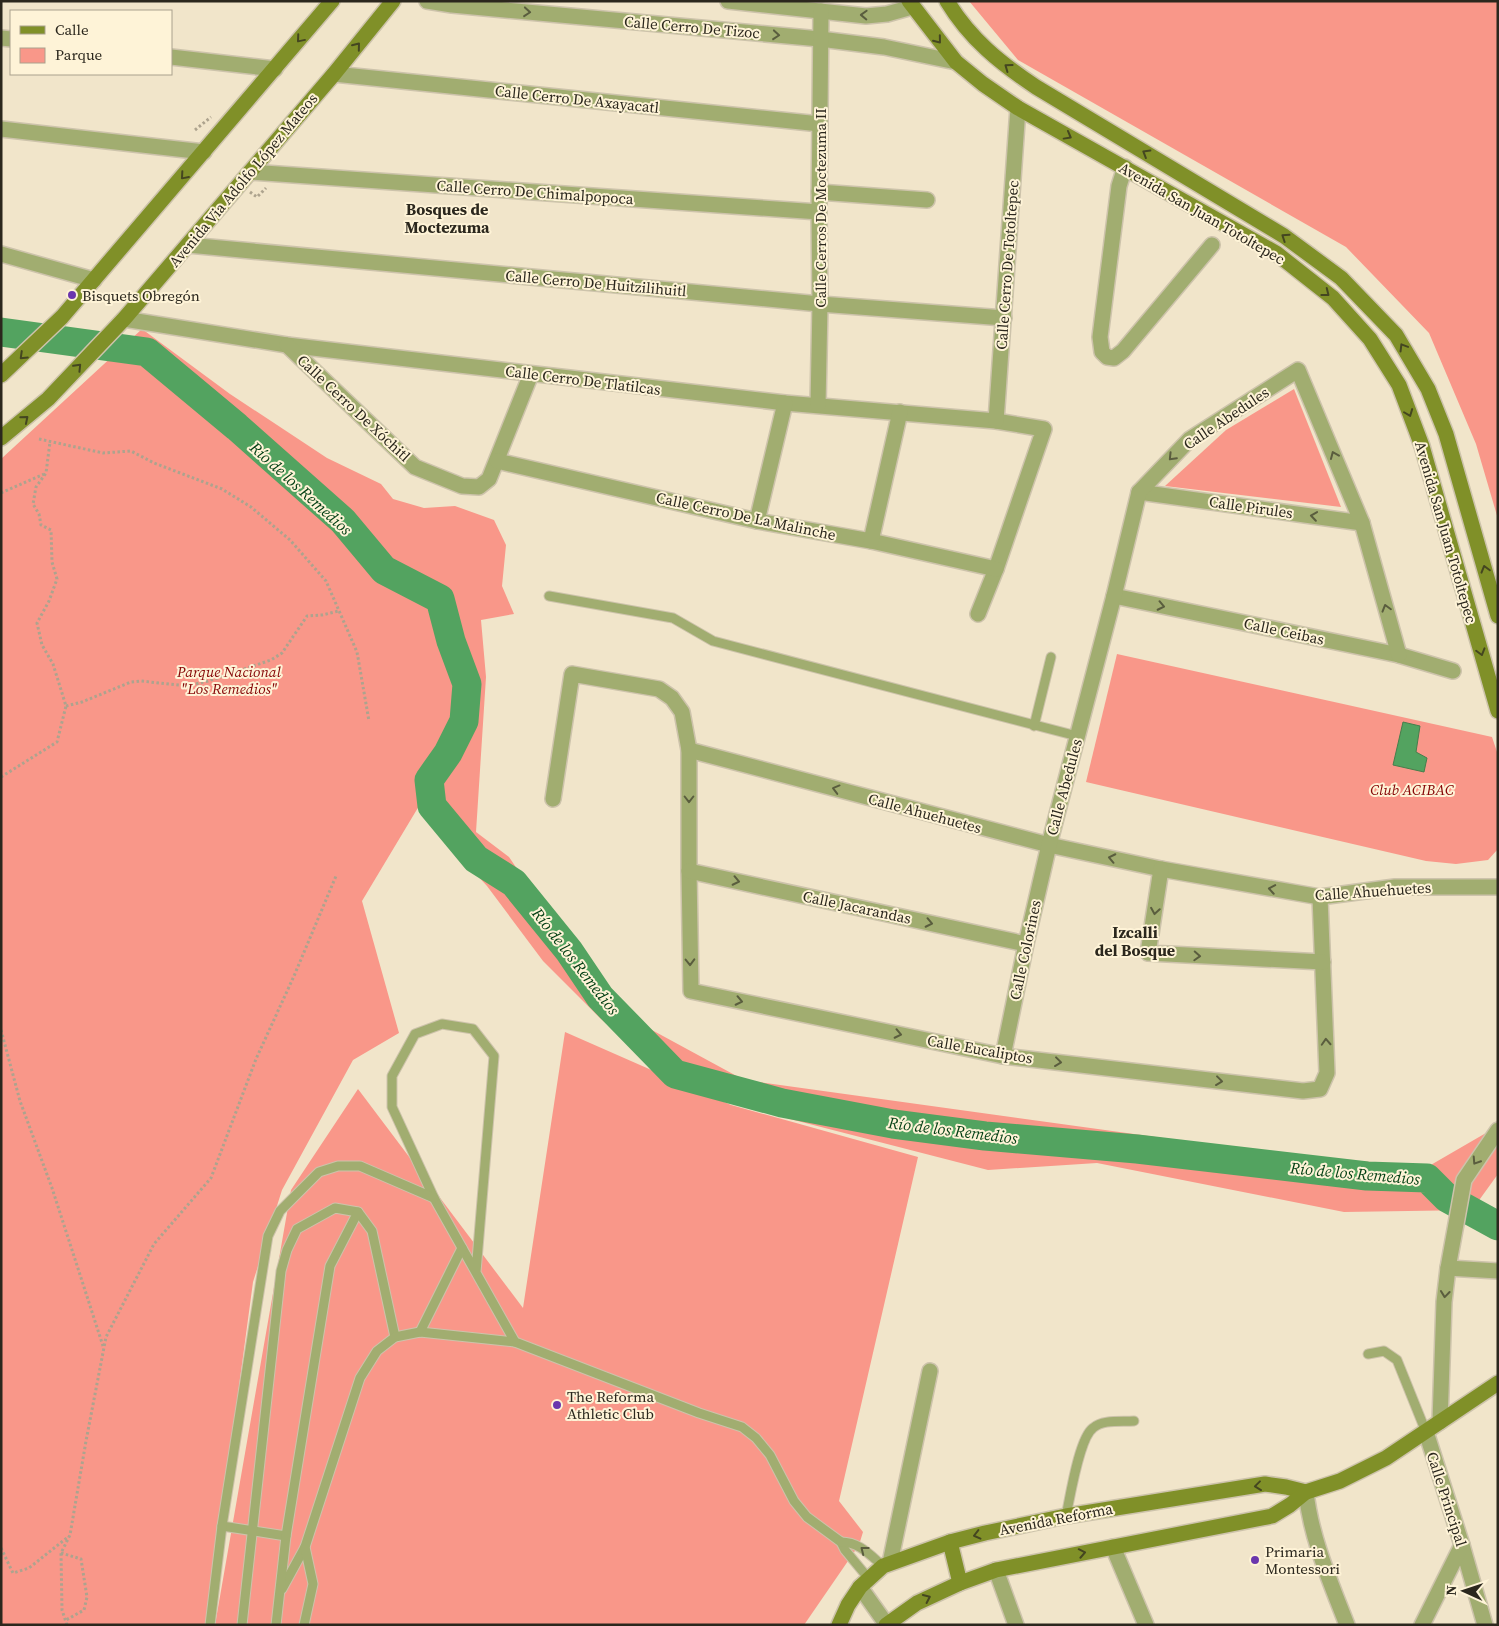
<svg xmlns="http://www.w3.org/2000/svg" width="1499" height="1626" font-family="'Source Serif 4',serif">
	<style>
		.green { fill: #f99789 }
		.water { fill: #53a360; stroke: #477e4c }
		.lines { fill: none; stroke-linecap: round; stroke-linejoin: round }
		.river { stroke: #53a360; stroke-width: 29 }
		.lane-casing { stroke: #cdc3ab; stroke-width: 11 }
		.street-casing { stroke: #cdc3ab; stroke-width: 18 }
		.secondary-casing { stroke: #cdc3ab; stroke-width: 18 }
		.path { stroke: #ada38e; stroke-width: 3; stroke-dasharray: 2.5 2.5; stroke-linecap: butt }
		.lane { stroke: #a1ad70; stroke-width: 9 }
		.street { stroke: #a1ad70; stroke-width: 15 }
		.secondary { stroke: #809028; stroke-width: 15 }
		.oneway { stroke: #5a5d3e }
		.oneway2 { stroke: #444620 }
		.poi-dot { fill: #6a36ad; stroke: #fef3d7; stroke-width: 2 }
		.labels { text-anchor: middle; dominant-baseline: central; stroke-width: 4; stroke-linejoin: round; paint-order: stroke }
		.street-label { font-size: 15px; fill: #2b271d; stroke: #fef3d7 }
		.poi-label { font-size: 15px; fill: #2b271d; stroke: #fef3d7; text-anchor: start }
		.park-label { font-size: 15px; font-style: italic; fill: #860707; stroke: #fef3d7 }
		.neighbourhood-label { font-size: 16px; font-weight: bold; fill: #2b271d; stroke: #fef3d7 }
		.water-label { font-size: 16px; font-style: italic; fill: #003e12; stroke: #fef3d7 }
	</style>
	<rect width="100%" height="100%" fill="#f1e5ca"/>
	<g class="green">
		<path d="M969,1H1498V519L1476,444L1429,333L1346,247L1018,60Z"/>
		<path d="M142,329L230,394L327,458L381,484L393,499L424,508L455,506L494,520L506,545L502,586L514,614L481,620L486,677L476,832L509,857L545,910L569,936L639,1023L744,1080L1300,1157L1429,1166L1498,1126V1174L1472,1210L1344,1212L1097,1163L988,1170L790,1119L663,1072L601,1019L543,961L487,886L450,846L428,791L362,901L399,1033L353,1060L282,1190L253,1282L207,1625H1V459Z"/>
		<path d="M1294,389L1341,507L1165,486L1226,430Z"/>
		<path d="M1117,654L1492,737L1498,755V849L1488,860L1456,864L1426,861L1086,782Z"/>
		<path d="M565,1032L731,1105L918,1157L839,1501L863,1532L859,1545L804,1625H215L291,1190L358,1089L523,1308Z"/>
	</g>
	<path class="water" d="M1403,722L1420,726L1416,752L1427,758L1424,772L1393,765Z"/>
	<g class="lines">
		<path class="river" d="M1,332L147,352L237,427L343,521L384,570L440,599L451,641L467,684L464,721L448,753L429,780L432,806L476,859L514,883L569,951L600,997L675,1074L782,1103L893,1124L985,1136L1137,1149L1367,1176L1427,1178L1447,1198L1498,1226"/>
		<defs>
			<g id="lane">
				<path d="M549,596L673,618L713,641L1077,736"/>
				<path d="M1034,726L1051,657"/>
				<path d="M476,1272L494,1056L473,1029L442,1024L415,1034L392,1076V1107L434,1198L515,1342L699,1413L742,1427L756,1438L770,1455L794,1501L807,1517L841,1542L845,1550L869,1579"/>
				<path d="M420,1332L462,1248"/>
				<path d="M1368,1354L1384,1351L1397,1360L1426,1432"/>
				<path d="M1066,1516C1070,1498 1079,1438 1093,1428C1103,1419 1121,1422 1134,1421"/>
				<path d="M222,1526L286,1536"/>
				<path d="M841,1542C859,1542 870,1555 883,1566"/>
				<path d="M282,1589L305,1547"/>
				<path d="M210,1625L222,1526L268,1236L280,1211L319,1172L338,1166H360L434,1198"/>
				<path d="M242,1625L281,1271L287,1250L297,1229L335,1208L358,1212L372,1231L395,1337"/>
				<path d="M276,1625L286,1536L330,1266L358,1212"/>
				<path d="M304,1625L313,1584L305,1547L360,1378L377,1351L395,1337L420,1332L515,1342"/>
			</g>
			<g id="street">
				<path d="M427,1L452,5L820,39L884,47L956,62"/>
				<path d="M728,1L866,16L887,14L912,7"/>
				<path d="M1,38L11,39"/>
				<path d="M171,57L275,69"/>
				<path d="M334,74L820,124"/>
				<path d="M1,129L204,152"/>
				<path d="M1125,167L1119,186L1100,337L1102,352L1107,357L1114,358L1123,351L1212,245"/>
				<path d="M250,172L819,212"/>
				<path d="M819,192L927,200"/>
				<path d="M188,245L820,304L1004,318"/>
				<path d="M1,254L94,280"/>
				<path d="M124,319L287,345L785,403L996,421L1044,429L996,569L978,614"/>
				<path d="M287,345L415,467L462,486L479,487L489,479L531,374"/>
				<path d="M818,405L820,304L819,212L821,11"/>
				<path d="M996,421L1018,108"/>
				<path d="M497,461L757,521L871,541L996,569"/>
				<path d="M1139,492L1362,523"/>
				<path d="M757,521L785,403"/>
				<path d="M871,541L900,412"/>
				<path d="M1114,596L1399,655L1453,671"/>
				<path d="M689,750L1049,845L1161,869L1320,897L1395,887H1498"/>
				<path d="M553,799L572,674L659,689L672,698L682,712L689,750V871L691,991L1003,1056L1303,1091L1320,1089L1327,1073L1320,897"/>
				<path d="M1161,869L1148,953L1323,962"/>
				<path d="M689,871L1026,944"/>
				<path d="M1003,1056L1026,944L1049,845L1114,596L1139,492L1190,439L1298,370L1362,523L1399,655"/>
				<path d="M1448,1268L1498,1271"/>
				<path d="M1440,1422L1444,1302L1448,1268L1464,1180L1498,1130"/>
				<path d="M1426,1432L1462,1545L1485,1625"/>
				<path d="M1306,1492C1311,1538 1330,1581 1347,1625"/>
				<path d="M1113,1547L1146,1625"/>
				<path d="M890,1563L930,1371"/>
				<path d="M996,1570L1016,1625"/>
				<path d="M860,1587L887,1625"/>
				<path d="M1422,1625L1462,1545"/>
			</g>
			<g id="secondary">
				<path d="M909,1L956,62L983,84L1018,108L1276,253L1333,298L1370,339L1399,385L1422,446L1498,711"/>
				<path d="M947,1C970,39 1000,63 1036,87L1284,236L1341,278L1396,335L1428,389L1446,434L1498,616"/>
				<path d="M1,375L62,317L332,1"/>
				<path d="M1,438L48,399L124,319L334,74L393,1"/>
				<path d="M950,1542L960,1583"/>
				<path d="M839,1625L848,1605L860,1587L883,1566L950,1542L985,1533L1066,1516L1265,1484L1286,1487L1306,1492"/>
				<path d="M886,1625L917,1603L960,1583L996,1570L1272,1516L1290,1505L1306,1492L1340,1481L1386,1458L1498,1383"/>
			</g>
		</defs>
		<use href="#lane" class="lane-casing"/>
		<use href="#street" class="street-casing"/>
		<use href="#secondary" class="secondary-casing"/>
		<g class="path">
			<path d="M195,130L211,117"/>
			<path d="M250,192L257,197L266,188"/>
			<path d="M39,439L103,453L131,451L154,463L222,489L251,507L290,540L326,581L357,652L369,721"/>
			<path d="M1,493L44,474"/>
			<path d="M66,706L82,702L131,682L141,681L187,686L208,681L271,660L282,653L307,616L322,615L339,611"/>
			<path d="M1,777L57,742L66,706L53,664L42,645L37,623L49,601L57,579L52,562L51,530L41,525L39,514L33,504L36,487L46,473L50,442"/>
			<path d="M1,1030L20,1101L52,1188L103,1346"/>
			<path d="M1,1548L13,1573L29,1568L68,1537"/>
			<path d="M61,1553L81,1559L87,1597L84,1610L66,1620"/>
			<path d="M67,1625L62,1610L61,1553L70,1535L86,1441L106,1337L154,1244L211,1178L256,1059L294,976L336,876"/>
		</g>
		<use href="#lane" class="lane"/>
		<use href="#street" class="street"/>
		<use href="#secondary" class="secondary"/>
	</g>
	<defs><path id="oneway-chevron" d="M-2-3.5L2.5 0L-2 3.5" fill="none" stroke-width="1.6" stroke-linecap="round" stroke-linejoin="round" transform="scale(1.25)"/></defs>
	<g class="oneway">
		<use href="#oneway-chevron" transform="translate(527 12) rotate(5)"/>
		<use href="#oneway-chevron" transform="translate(864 15) rotate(-178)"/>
		<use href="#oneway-chevron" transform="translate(776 35) rotate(5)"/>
		<use href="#oneway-chevron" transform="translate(1334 455) rotate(-113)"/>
		<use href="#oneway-chevron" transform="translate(1172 457) rotate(134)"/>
		<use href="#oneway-chevron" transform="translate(1314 516) rotate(-172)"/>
		<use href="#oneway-chevron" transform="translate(1161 606) rotate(12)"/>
		<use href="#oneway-chevron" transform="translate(1386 608) rotate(-106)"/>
		<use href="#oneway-chevron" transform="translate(836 789) rotate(-165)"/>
		<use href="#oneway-chevron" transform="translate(689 799) rotate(90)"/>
		<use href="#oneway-chevron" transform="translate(1112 858) rotate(-168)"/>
		<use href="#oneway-chevron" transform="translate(736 881) rotate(12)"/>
		<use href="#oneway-chevron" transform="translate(1272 889) rotate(-170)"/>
		<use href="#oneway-chevron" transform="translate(1155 911) rotate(99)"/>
		<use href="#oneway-chevron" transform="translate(929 923) rotate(12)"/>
		<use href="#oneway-chevron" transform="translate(1197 956) rotate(3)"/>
		<use href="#oneway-chevron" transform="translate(690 962) rotate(89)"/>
		<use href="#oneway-chevron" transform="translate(739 1001) rotate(12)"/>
		<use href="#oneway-chevron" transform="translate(898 1034) rotate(12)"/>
		<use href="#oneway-chevron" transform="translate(1326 1042) rotate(-93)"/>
		<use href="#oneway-chevron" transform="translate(1058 1062) rotate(7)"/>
		<use href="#oneway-chevron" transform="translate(1219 1081) rotate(7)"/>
		<use href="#oneway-chevron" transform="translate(1476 1161) rotate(123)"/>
		<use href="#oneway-chevron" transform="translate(1445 1294) rotate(96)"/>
		<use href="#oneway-chevron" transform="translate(864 1550) rotate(-142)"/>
	</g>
	<g class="oneway2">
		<use href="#oneway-chevron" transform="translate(300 39) rotate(130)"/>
		<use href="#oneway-chevron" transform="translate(938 40) rotate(51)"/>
		<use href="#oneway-chevron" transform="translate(357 46) rotate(-51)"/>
		<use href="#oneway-chevron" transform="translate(1008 67) rotate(-144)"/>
		<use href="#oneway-chevron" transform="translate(1068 136) rotate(29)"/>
		<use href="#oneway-chevron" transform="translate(1146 153) rotate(-149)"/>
		<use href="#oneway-chevron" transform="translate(184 176) rotate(131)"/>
		<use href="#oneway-chevron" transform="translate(1285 237) rotate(-146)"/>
		<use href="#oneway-chevron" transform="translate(1326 293) rotate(38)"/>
		<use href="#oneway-chevron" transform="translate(1403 347) rotate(-121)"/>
		<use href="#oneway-chevron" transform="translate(23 356) rotate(136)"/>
		<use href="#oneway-chevron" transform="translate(78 367) rotate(-46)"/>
		<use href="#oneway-chevron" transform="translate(1409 413) rotate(69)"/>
		<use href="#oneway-chevron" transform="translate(25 419) rotate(-40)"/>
		<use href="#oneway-chevron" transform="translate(1485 569) rotate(-106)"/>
		<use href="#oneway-chevron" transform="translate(1481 652) rotate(74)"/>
		<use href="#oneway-chevron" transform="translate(1258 1486) rotate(173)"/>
		<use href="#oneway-chevron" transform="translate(977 1535) rotate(166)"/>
		<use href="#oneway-chevron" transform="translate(1082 1553) rotate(-11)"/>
		<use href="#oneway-chevron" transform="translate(927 1598) rotate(-25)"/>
	</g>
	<g class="poi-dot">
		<circle cx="72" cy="295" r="5"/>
		<circle cx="557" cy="1405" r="5"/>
		<circle cx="1255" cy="1560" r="5"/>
	</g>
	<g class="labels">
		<g class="street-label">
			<text transform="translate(692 27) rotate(5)">Calle Cerro De Tizoc</text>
			<text transform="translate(577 99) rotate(6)">Calle Cerro De Axayacatl</text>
			<text transform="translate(243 180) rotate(-50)">Avenida Via Adolfo López Mateos</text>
			<text transform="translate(535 192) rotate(4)">Calle Cerro De Chimalpopoca</text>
			<text transform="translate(820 208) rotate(-90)">Calle Cerros De Moctezuma II</text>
			<text transform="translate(1202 213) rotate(30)">Avenida San Juan Totoltepec</text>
			<text transform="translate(1007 265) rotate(-86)">Calle Cerro De Totoltepec</text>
			<text transform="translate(596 283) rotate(5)">Calle Cerro De Huitzilihuitl</text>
			<text transform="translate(583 380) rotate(7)">Calle Cerro De Tlatilcas</text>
			<text transform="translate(354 408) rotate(43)">Calle Cerro De Xóchitl</text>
			<text transform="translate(1226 418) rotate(-34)">Calle Abedules</text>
			<text transform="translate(1251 507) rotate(8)">Calle Pirules</text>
			<text transform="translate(746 516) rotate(12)">Calle Cerro De La Malinche</text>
			<text transform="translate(1446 532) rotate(74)">Avenida San Juan Totoltepec</text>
			<text transform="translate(1284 631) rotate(12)">Calle Ceibas</text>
			<text transform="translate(1064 787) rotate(-75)">Calle Abedules</text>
			<text transform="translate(925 813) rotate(15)">Calle Ahuehuetes</text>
			<text transform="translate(1373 891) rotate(-4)">Calle Ahuehuetes</text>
			<text transform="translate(857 907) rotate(12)">Calle Jacarandas</text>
			<text transform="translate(1025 950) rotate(-78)">Calle Colorines</text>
			<text transform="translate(980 1049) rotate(10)">Calle Eucaliptos</text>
			<text transform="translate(1447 1499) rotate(72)">Calle Principal</text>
			<text transform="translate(1056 1519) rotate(-11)">Avenida Reforma</text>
		</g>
		<g class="poi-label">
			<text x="82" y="295">Bisquets Obregón</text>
			<text x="567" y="1396">The Reforma<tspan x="567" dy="17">Athletic Club</tspan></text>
			<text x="1265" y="1551">Primaria<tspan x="1265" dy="17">Montessori</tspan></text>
		</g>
		<g class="park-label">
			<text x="229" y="671">Parque Nacional<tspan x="229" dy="17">"Los Remedios"</tspan></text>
			<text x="1412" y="789">Club ACIBAC</text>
		</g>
		<g class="neighbourhood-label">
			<text x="447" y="209">Bosques de<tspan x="447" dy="18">Moctezuma</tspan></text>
			<text x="1135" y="932">Izcalli<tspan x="1135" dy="18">del Bosque</tspan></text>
		</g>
		<g class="water-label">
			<text transform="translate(301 488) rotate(42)">Río de los Remedios</text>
			<text transform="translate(576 961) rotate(52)">Río de los Remedios</text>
			<text transform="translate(953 1130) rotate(7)">Río de los Remedios</text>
			<text transform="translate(1355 1173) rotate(5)">Río de los Remedios</text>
		</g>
	</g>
	<rect width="1499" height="1626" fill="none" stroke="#2b271d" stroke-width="5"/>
	<rect x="10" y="10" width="162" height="65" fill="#fef3d7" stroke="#aaa18d"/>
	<rect x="20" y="26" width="25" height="8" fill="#809028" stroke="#aaa18d"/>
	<text x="55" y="35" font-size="15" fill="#2b271d">Calle</text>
	<rect x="20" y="48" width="25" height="15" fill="#f99789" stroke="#aaa18d"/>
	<text x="55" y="60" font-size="15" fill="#2b271d">Parque</text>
	<g transform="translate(1464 1591) rotate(273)" stroke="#fef3d7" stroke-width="4" paint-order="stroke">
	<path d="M0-4L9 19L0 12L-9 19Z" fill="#2b271d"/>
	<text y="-8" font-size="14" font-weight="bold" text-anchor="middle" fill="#2b271d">N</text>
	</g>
</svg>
